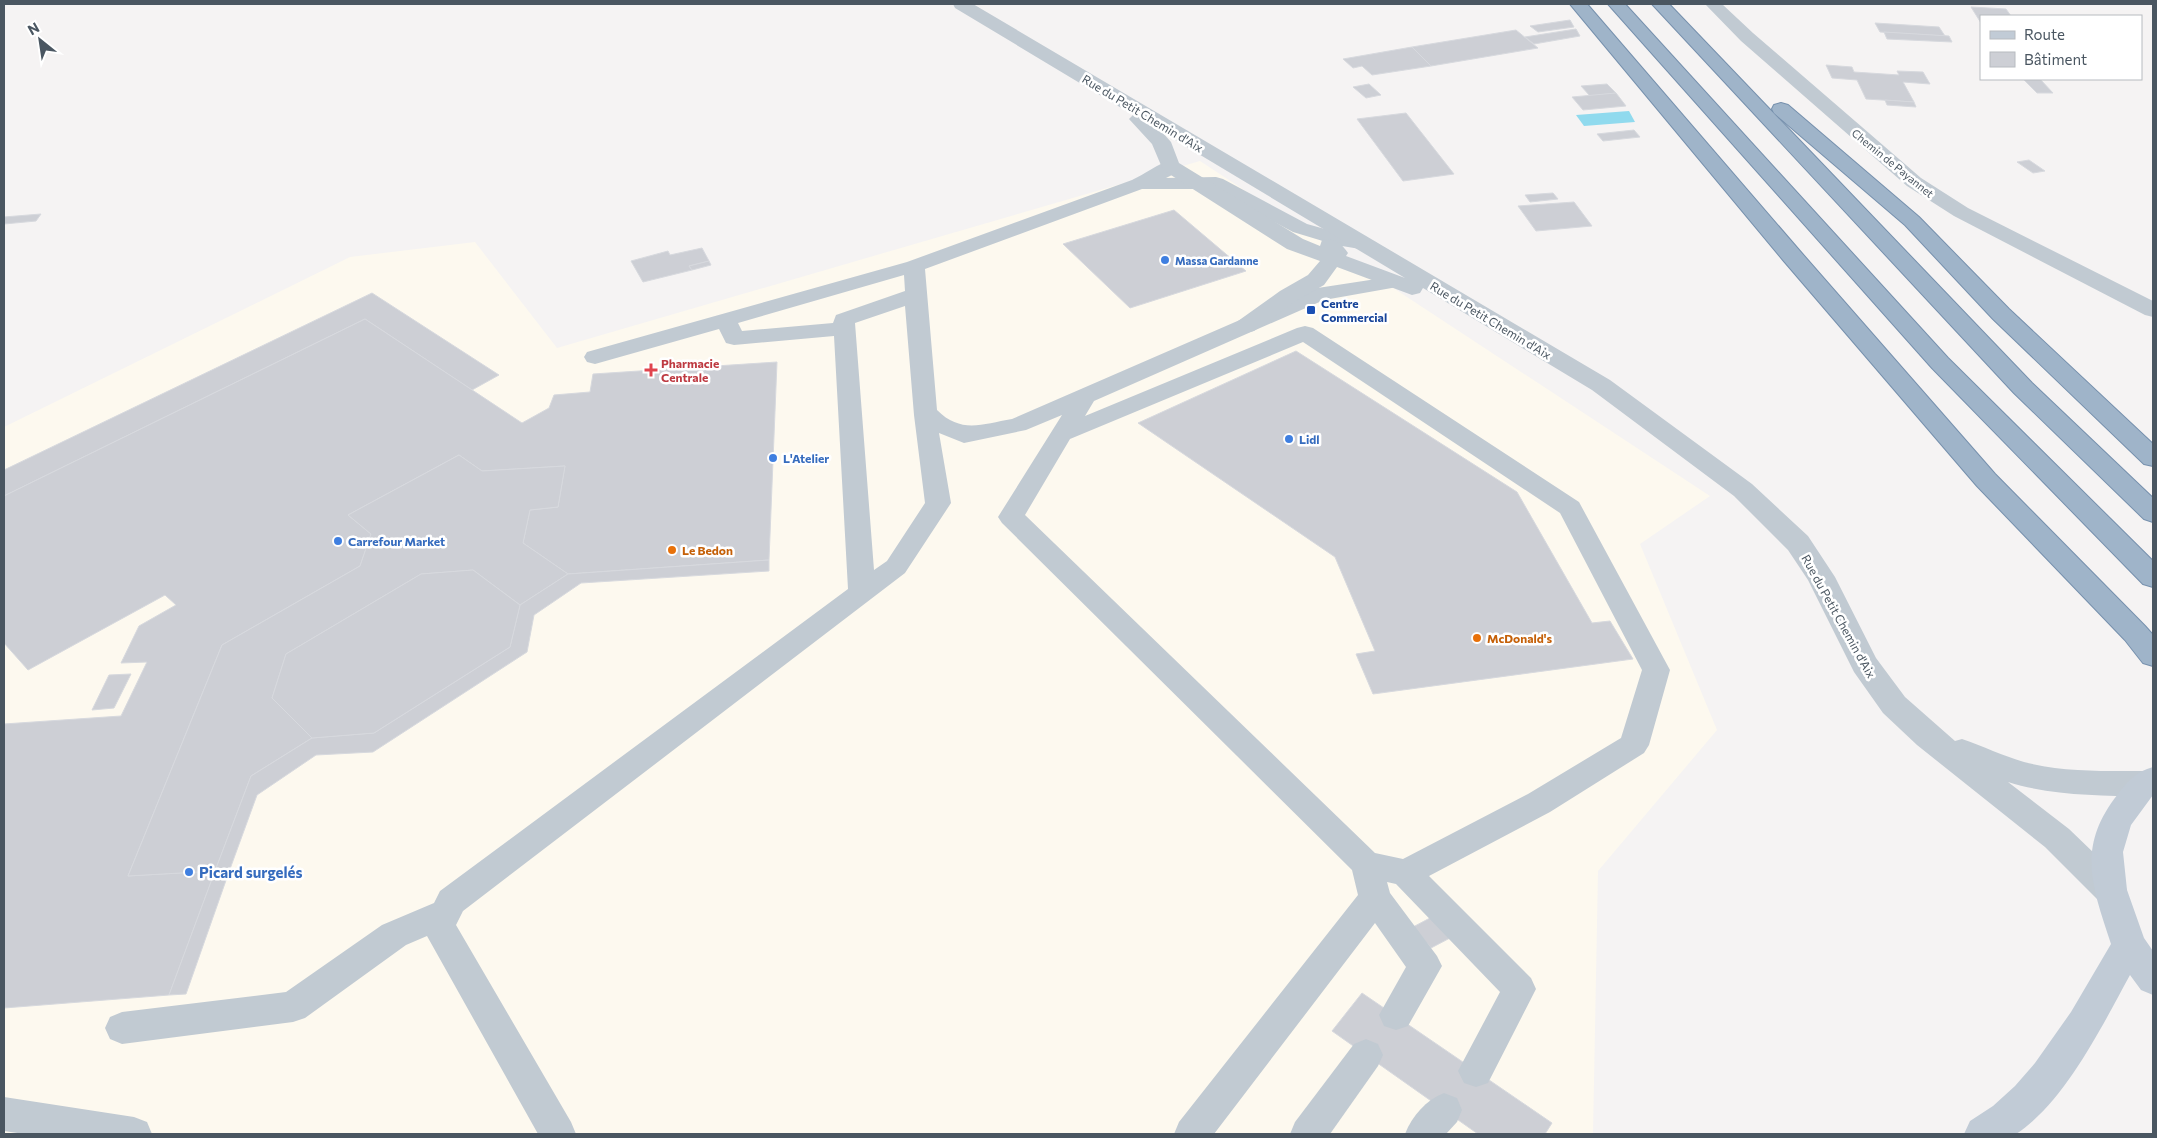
<svg xmlns="http://www.w3.org/2000/svg" width="2157" height="1138" font-family="Commissioner,sans-serif">
	<style>
		.commercial { fill: #fdf9ef }
		.water { fill: #90daee }
		.building { fill: #cdcfd5; stroke: #d7d9de }
		.lines { fill: none; stroke-linecap: round; stroke-linejoin: round }
		.trunk-casing { stroke: #7690ad; stroke-width: 2 }
		.service { fill: #c1cad2; fill-rule: evenodd }
		.minor { fill: #c1cad2; fill-rule: evenodd }
		.tertiary { fill: #c1cad2; fill-rule: evenodd }
		.secondary { fill: #c1cbd6; fill-rule: evenodd }
		.trunk { fill: #9fb4c9; fill-rule: evenodd }
		.shop-dot { fill: #3f7fe0; stroke: #fff; stroke-width: 2 }
		.transit-dot { fill: #1a4fb4; stroke: #fff; stroke-width: 2 }
		.health-dot { fill: #e0444e; stroke: #fff; stroke-width: 2 }
		.food-dot { fill: #e8710a; stroke: #fff; stroke-width: 2 }
		.labels { text-anchor: middle; dominant-baseline: central; stroke-width: 5; stroke-linejoin: round; paint-order: stroke }
		.far-street-label { font-size: 11px; fill: #4a5661; stroke: #fff }
		.far-shop-label { font-size: 11px; font-weight: bold; fill: #366cbe; stroke: #fff; text-anchor: start }
		.street-label { font-size: 12px; fill: #4a5661; stroke: #fff }
		.transit-label { font-size: 12px; font-weight: bold; fill: #164399; stroke: #fff; text-anchor: start }
		.health-label { font-size: 12px; font-weight: bold; fill: #be3a42; stroke: #fff; text-anchor: start }
		.shop-label { font-size: 12px; font-weight: bold; fill: #366cbe; stroke: #fff; text-anchor: start }
		.food-label { font-size: 12px; font-weight: bold; fill: #c56008; stroke: #fff; text-anchor: start }
		.near-shop-label { font-size: 15px; font-weight: bold; fill: #366cbe; stroke: #fff; text-anchor: start }
	</style>
	<rect width="100%" height="100%" fill="#f5f3f3"/>
	<path class="commercial" d="M1200,161L1710,496L1640,544L1717,730L1598,871L1593,1134H4V427L350,257L475,242L557,348Z"/>
	<path class="water" d="M1629,111L1635,122L1584,126L1576,115Z"/>
	<g class="building">
		<path d="M1971,7L2006,9L2011,16H1981V23Z"/>
		<path d="M1570,20L1574,27L1538,32L1530,26Z"/>
		<path d="M1875,23L1939,27L1945,36L1880,32Z"/>
		<path d="M1576,29L1580,36L1534,44L1525,37Z"/>
		<path d="M1516,30L1538,48L1431,66L1412,47Z"/>
		<path d="M1884,32L1949,36L1952,42L1887,39Z"/>
		<path d="M1412,47L1431,66L1372,75L1362,66L1353,68L1343,59Z"/>
		<path d="M1826,65L1852,67L1854,72L1899,75L1897,71L1923,72L1930,84L1903,82L1914,102L1866,99L1857,80L1832,78Z"/>
		<path d="M2023,79H2040L2053,93H2037Z"/>
		<path d="M1369,84L1381,95L1366,98L1353,87Z"/>
		<path d="M1607,84L1616,93L1590,96L1581,86Z"/>
		<path d="M1616,93L1626,106L1583,110L1572,97Z"/>
		<path d="M1885,100L1914,102L1916,107L1887,105Z"/>
		<path d="M1406,113L1454,174L1403,181L1357,119Z"/>
		<path d="M1634,130L1640,137L1603,141L1597,134Z"/>
		<path d="M2029,160L2045,171L2033,173L2017,162Z"/>
		<path d="M1553,193L1558,199L1530,202L1525,195Z"/>
		<path d="M1574,202L1592,226L1536,231L1518,206Z"/>
		<path d="M1174,210L1246,271L1130,308L1063,244Z"/>
		<path d="M41,214L36,221L4,224V217Z"/>
		<path d="M702,248L709,261L689,266L692,270L643,282L631,261L668,251L670,255Z"/>
		<path d="M709,261L711,265L692,270L689,266Z"/>
		<path d="M372,293L499,375L472,390L365,319L4,496V470Z"/>
		<path d="M365,319L522,423L549,408L554,395L590,392L593,374L777,362L769,560L568,574L523,543L530,510L558,507L565,466L482,471L459,455L348,515L371,534L360,566L222,645L128,876L215,871L169,995L4,1008V724L121,716L147,662L121,663L139,626L176,605L165,595L28,670L4,643V496Z"/>
		<path d="M1296,351L1517,492L1592,623L1610,621L1633,659L1373,694L1356,654L1375,651L1335,557L1138,423Z"/>
		<path d="M459,455L482,471L565,466L558,507L530,510L523,543L568,574L520,605L473,570L421,574L286,654L272,698L312,738L251,776L215,871L128,876L222,645L360,566L371,534L348,515Z"/>
		<path d="M769,560V571L581,583L534,615L527,652L373,752L316,755L257,795L230,869L215,871L251,776L312,738L374,733L510,647L520,605L568,574Z"/>
		<path d="M473,570L520,605L510,647L374,733L312,738L272,698L286,654L421,574Z"/>
		<path d="M131,674L114,708L92,710L109,675Z"/>
		<path d="M230,869L186,994L169,995L215,871Z"/>
		<path d="M1430,918L1450,938L1431,948L1413,927Z"/>
		<path d="M1362,993L1552,1123L1545,1134H1478L1332,1031Z"/>
	</g>
	<g class="lines">
		<defs>
			<g id="trunk">
				<path d="M1570,4H1587L1799,250L1995,474L2145,626L2153,635V666L2143,663L2125,640L1977,486L1783,260Z"/>
				<path d="M1608,4H1625L1948,358L2153,561V587L2143,584L1932,368Z"/>
				<path d="M1652,4H1669L2032,383L2153,498V522L2144,519L2014,393Z"/>
				<path d="M1781,103L1788,105L1919,217L2009,309L2153,444V466L2144,464L1993,319L1905,225L1774,113L1772,109L1774,105Z"/>
			</g>
		</defs>
		<use href="#trunk" class="trunk-casing"/>
		<g class="service">
			<path d="M1170,160L1177,162L1180,166L1172,175L1166,178L1216,177L1223,179L1307,224L1339,233L1367,239L1370,243L1367,247L1360,249L1336,245L1293,232L1212,189H1142L925,269L937,410C961,434 982,424 1012,419L1311,289L1396,276L1403,278L1407,282L1403,286L1324,300L1094,401L1085,416L1297,328L1305,326L1313,328L1579,502L1670,670L1649,745L1644,753L1550,812L1429,876L1531,978L1536,989L1488,1083L1476,1087L1464,1083L1458,1071L1500,992L1396,884L1387,882L1390,893L1437,956L1442,966L1408,1026L1396,1030L1384,1026L1379,1015L1406,967L1375,923L1214,1134H1174L1179,1122L1358,895L1352,870L1002,523L998,517L1062,415L1026,430L964,443L939,433L951,503L905,573L463,911L456,925L571,1122L576,1134H538L427,936L406,945L305,1018L293,1022L122,1044L110,1039L105,1028L110,1017L122,1012L286,992L382,925L434,903L440,891L848,589L834,336L734,345L726,343L719,329L595,364L587,362L584,357L587,352L907,262L1132,180C1143,175 1160,163 1170,160ZM904,275L905,291L836,315L833,323L742,331L738,323ZM905,306L914,415L925,503L887,561L874,570L855,323ZM1303,342L1560,513L1642,670L1621,738L1528,794L1403,859L1375,853L1025,515L1070,439Z"/>
			<path d="M1366,1039L1378,1044L1383,1055L1378,1066L1330,1134H1290L1295,1122L1354,1044Z"/>
			<path d="M1444,1093L1457,1098L1462,1110L1457,1122L1446,1134H1405C1412,1116 1426,1100 1444,1093Z"/>
			<path d="M4,1097L134,1117L147,1122L152,1134H24L4,1131Z"/>
		</g>
		<path class="minor" d="M953,4H973L1610,380L1752,484L1808,536L1835,577L1876,658L1905,697L1955,741L1962,739C1983,746 2003,756 2024,762C2063,772 2104,771 2144,771L2153,774V794L2144,797C2098,795 2052,796 2008,782L2069,829L2122,880L2127,890L2122,900L2110,904L2098,900L2045,847L1917,745L1883,713L1854,672L1808,580L1788,550L1734,496L1592,390L1423,288L1420,293L1412,295L1337,267L1324,285L1296,301L1254,331L1246,333L1238,331L1235,326L1238,321L1280,291L1308,275L1320,261L1287,249L1163,170L1152,144L1129,119L1133,115L955,8ZM1162,132L1405,278L1346,256L1348,253C1341,243 1335,237 1322,240L1320,246L1303,239L1179,163L1171,142Z"/>
		<path class="tertiary" d="M1705,4H1722L1753,33L1921,178L1968,208L2153,301V317L2145,315L1954,216L1907,186L1741,41Z"/>
		<path class="secondary" d="M2153,767V795L2131,825L2123,852L2127,890L2144,938L2153,951V995L2141,990L2130,975C2102,1026 2065,1102 2016,1134H1964L1970,1121L1993,1106L2015,1086L2035,1063L2071,1012L2111,944C2092,886 2076,847 2118,794C2129,780 2136,772 2153,767Z"/>
		<use href="#trunk" class="trunk"/>
	</g>
	<g class="shop-dot">
		<circle cx="1165" cy="260" r="5"/>
		<circle cx="1289" cy="439" r="5"/>
		<circle cx="773" cy="458" r="5"/>
		<circle cx="338" cy="541" r="5"/>
		<circle cx="189" cy="872" r="5"/>
	</g>
	<rect class="transit-dot" x="1306" y="305" width="10" height="10" rx="2.5"/>
	<path class="health-dot" d="M648.5 362.5h5v5h5v5h-5v5h-5v-5h-5v-5h5z"/>
	<g class="food-dot">
		<circle cx="672" cy="550" r="5"/>
		<circle cx="1477" cy="638" r="5"/>
	</g>
	<g class="labels">
		<g class="far-street-label">
			<text transform="translate(1893 163) rotate(39)">Chemin de Payannet</text>
		</g>
		<g class="far-shop-label">
			<text x="1175" y="260">Massa Gardanne</text>
		</g>
		<g class="street-label">
			<text transform="translate(1143 113) rotate(31)">Rue du Petit Chemin d'Aix</text>
			<text transform="translate(1491 320) rotate(31)">Rue du Petit Chemin d'Aix</text>
			<text transform="translate(1839 616) rotate(61)">Rue du Petit Chemin d'Aix</text>
		</g>
		<g class="transit-label">
			<text x="1321" y="303">Centre<tspan x="1321" dy="14">Commercial</tspan></text>
		</g>
		<g class="health-label">
			<text x="661" y="363">Pharmacie<tspan x="661" dy="14">Centrale</tspan></text>
		</g>
		<g class="shop-label">
			<text x="1299" y="439">Lidl</text>
			<text x="783" y="458">L'Atelier</text>
			<text x="348" y="541">Carrefour Market</text>
		</g>
		<g class="food-label">
			<text x="682" y="550">Le Bedon</text>
			<text x="1487" y="638">McDonald's</text>
		</g>
		<g class="near-shop-label">
			<text x="199" y="872">Picard surgelés</text>
		</g>
	</g>
	<rect width="2157" height="1138" fill="none" stroke="#4a5661" stroke-width="10"/>
	<rect x="1980" y="15" width="162" height="65" fill="#ffffff" stroke="#b7bbc0"/>
	<rect x="1990" y="31" width="25" height="8" fill="#c1cbd6" stroke="#b7bbc0"/>
	<text x="2024" y="40" font-size="15" fill="#4a5661">Route</text>
	<rect x="1990" y="52" width="25" height="15" fill="#cdcfd5" stroke="#b7bbc0"/>
	<text x="2024" y="65" font-size="15" fill="#4a5661">Bâtiment</text>
	<g transform="translate(40 40) rotate(330)" stroke="#ffffff" stroke-width="4" paint-order="stroke">
	<path d="M0-4L9 19L0 12L-9 19Z" fill="#4a5661"/>
	<text y="-8" font-size="14" font-weight="bold" text-anchor="middle" fill="#4a5661">N</text>
	</g>
</svg>
